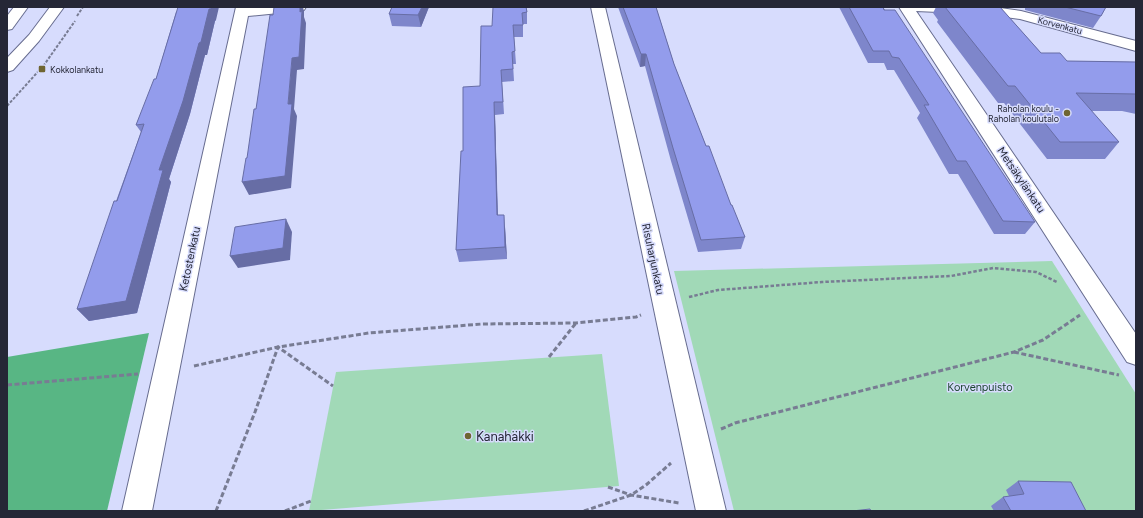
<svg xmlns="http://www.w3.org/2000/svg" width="1143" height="518" font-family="Figtree,sans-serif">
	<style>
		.green { fill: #a1d9b7 }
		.forest { fill: #58b684 }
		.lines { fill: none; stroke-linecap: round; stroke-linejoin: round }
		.street-casing { stroke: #676c8f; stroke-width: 2 }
		.primary-casing { stroke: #676c8f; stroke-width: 2 }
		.path-far2 { stroke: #787c93; stroke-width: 2; stroke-dasharray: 3 1.5; stroke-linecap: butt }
		.path-far1 { stroke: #787c93; stroke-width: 2.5; stroke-dasharray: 3.5 2; stroke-linecap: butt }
		.path { stroke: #787c93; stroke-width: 3; stroke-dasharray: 5 2.5; stroke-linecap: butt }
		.street { fill: #fff; fill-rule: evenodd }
		.primary { fill: #fff; fill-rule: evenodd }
		.wall { fill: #7e86cb }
		.shaded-wall { fill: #676da5 }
		.building { fill: #939cec; stroke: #676da5 }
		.poi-dot { fill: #6f6531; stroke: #d7dcfd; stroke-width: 1.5 }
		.labels { text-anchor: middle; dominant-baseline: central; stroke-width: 3; stroke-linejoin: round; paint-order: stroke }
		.far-street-label { font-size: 9px; fill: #252736; stroke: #d7dcfd }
		.far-poi-label { font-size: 9px; fill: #252736; stroke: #d7dcfd; text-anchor: start }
		.street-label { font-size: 11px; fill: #252736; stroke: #d7dcfd }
		.park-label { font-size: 11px; fill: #1d442f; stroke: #d7dcfd }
		.near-poi-label { font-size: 13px; fill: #252736; stroke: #d7dcfd; text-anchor: start }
	</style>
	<rect width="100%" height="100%" fill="#d7dcfd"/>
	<g class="green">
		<path d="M1052,261L1136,394V511H734L674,271Z"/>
		<path d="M602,354L619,486L309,511L336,372Z"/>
	</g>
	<path class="forest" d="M149,333L107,511H7V357Z"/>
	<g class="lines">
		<defs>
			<g id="street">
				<path d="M236,7H306L304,10L299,11L248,16L152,511H122Z"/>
				<path d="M591,7H605L726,511H696Z"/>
				<path d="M899,7H993L1021,11L1136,41V51L1020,19L983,14L916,11L1136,334V365L1127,362Z"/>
			</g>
			<g id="primary">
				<path d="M14,7H28L12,29L7,30V16Z"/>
				<path d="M50,7H64L39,41L13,70L7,72V58L29,35Z"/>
			</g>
		</defs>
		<use href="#street" class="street-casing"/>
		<use href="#primary" class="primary-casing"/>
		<g class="path-far2">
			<path d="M77,16L83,7"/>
			<path d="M7,106L44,65L75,21"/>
		</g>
		<path class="path-far1" d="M689,297L718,290L822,282L951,276L993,268L1036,272L1057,282"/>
		<g class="path">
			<path d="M1014,352L1119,375"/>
			<path d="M549,357L576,323"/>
			<path d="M194,366L278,347L369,333L482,324L576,323L636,317L641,315"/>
			<path d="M7,385L138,374"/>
			<path d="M721,429L735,423L1014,352L1043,340L1080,315"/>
			<path d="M608,487L631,495L679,503"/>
			<path d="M216,511L255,412L278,347L333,386"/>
			<path d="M285,511L311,501"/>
			<path d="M584,511L631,495L646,485L671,463"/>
		</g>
		<use href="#street" class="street"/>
		<use href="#primary" class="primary"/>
	</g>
	<g class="wall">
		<path d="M429,7L421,27L392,26L389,14Z"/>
		<path d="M527,7V24H523V37H514L516,64H513L514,81L502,82L504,114L495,115L498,215L505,227L507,259L459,262L456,250L463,151L480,86L492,26Z"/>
		<path d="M618,7H656L674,64L706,146L731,205L745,237L741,249L698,252L671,161L645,66L640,67Z"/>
		<path d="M839,7H883L1035,222L1025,234H994L958,174H949L917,118L920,113L894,70H887L884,63H868Z"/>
		<path d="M936,7H1000L1041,53L1067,61L1136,62V114L1122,111H1091L1119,142L1105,159H1047L1004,103H998L937,22L938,20L933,13Z"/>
		<path d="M1025,7H1106L1101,16L1093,28L1025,10Z"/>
		<path d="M176,12L216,20L215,21L207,55H205L190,114L169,179L171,182L137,313L89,321L77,309L141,132L136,125L156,79Z"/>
		<path d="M1018,481L1086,511H994L991,506L1003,497L1009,496L1006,490Z"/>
	</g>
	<g class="shaded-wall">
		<path d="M211,7H219L216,20L215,21L207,55H205L190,114L169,179L171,182L137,313L89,321L77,309L159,170L209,9Z"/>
		<path d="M300,7H303L304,11V17L306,23L304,69L297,70L294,109L297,116L291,188L249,195L242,182L288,104L292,58Z"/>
		<path d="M422,7H429L421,27L418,15Z"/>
		<path d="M641,54H646L645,66L640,67Z"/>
		<path d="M494,102L495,115L498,228L497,215Z"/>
		<path d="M504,215L505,227L507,259L505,247Z"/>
		<path d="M286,219L292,232L290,260L238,268L230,256Z"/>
	</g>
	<g class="building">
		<path d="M178,7H211V9H209L201,42L199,43L183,101L159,170H163L126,301L77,309L114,201H117L144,124L136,125L154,79H156Z"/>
		<path d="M274,7H300V12L302,11L299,57L292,58L288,104H292L285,176L242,182L246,158H247L254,109H256L270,15H273Z"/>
		<path d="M392,7H422L418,15L389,14Z"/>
		<path d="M493,7H526L527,12L522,13L523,25H513L515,51L512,52L513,69L501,70L503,102H494L497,215H504L505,247L456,250L461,151H463V87L480,86L481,26H492Z"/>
		<path d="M623,7H656L674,64L706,146H709L731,205H732L745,237L701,240L673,148L646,54H641Z"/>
		<path d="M849,7H883L884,10H895L1035,222L1003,221L966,161H957L924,105H929L899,58L892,57L889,51H873Z"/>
		<path d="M945,7H1000L1041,53H1060L1067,61L1136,62V94L1076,93L1119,142H1060L1015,86H1008Z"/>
		<path d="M1065,7H1106L1101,16Z"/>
		<path d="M286,219L283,248L230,256L235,227Z"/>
		<path d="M1018,481L1071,482L1086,511H1011L1003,497L1024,494Z"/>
		<path d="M870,509L871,511H852Z"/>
	</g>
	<g class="poi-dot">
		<rect x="38" y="65" width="8" height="8" rx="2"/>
		<circle cx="1067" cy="113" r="4"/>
		<circle cx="468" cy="436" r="4"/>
	</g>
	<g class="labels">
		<g class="far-street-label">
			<text transform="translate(1060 25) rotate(15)">Korvenkatu</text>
		</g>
		<g class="far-poi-label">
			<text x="50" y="69">Kokkolankatu</text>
			<text x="1059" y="108" text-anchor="end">Raholan koulu -<tspan x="1059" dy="10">Raholan koulutalo</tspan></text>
		</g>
		<g class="street-label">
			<text transform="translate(1021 180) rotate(56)">Metsäkylänkatu</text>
			<text transform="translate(190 259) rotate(-78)">Ketostenkatu</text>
			<text transform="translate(653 259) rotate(78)">Risuharjunkatu</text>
		</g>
		<g class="park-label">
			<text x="980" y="387">Korvenpuisto</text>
		</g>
		<g class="near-poi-label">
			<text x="476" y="436">Kanahäkki</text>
		</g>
	</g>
	<rect width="1143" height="518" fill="none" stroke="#252736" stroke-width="16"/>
</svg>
